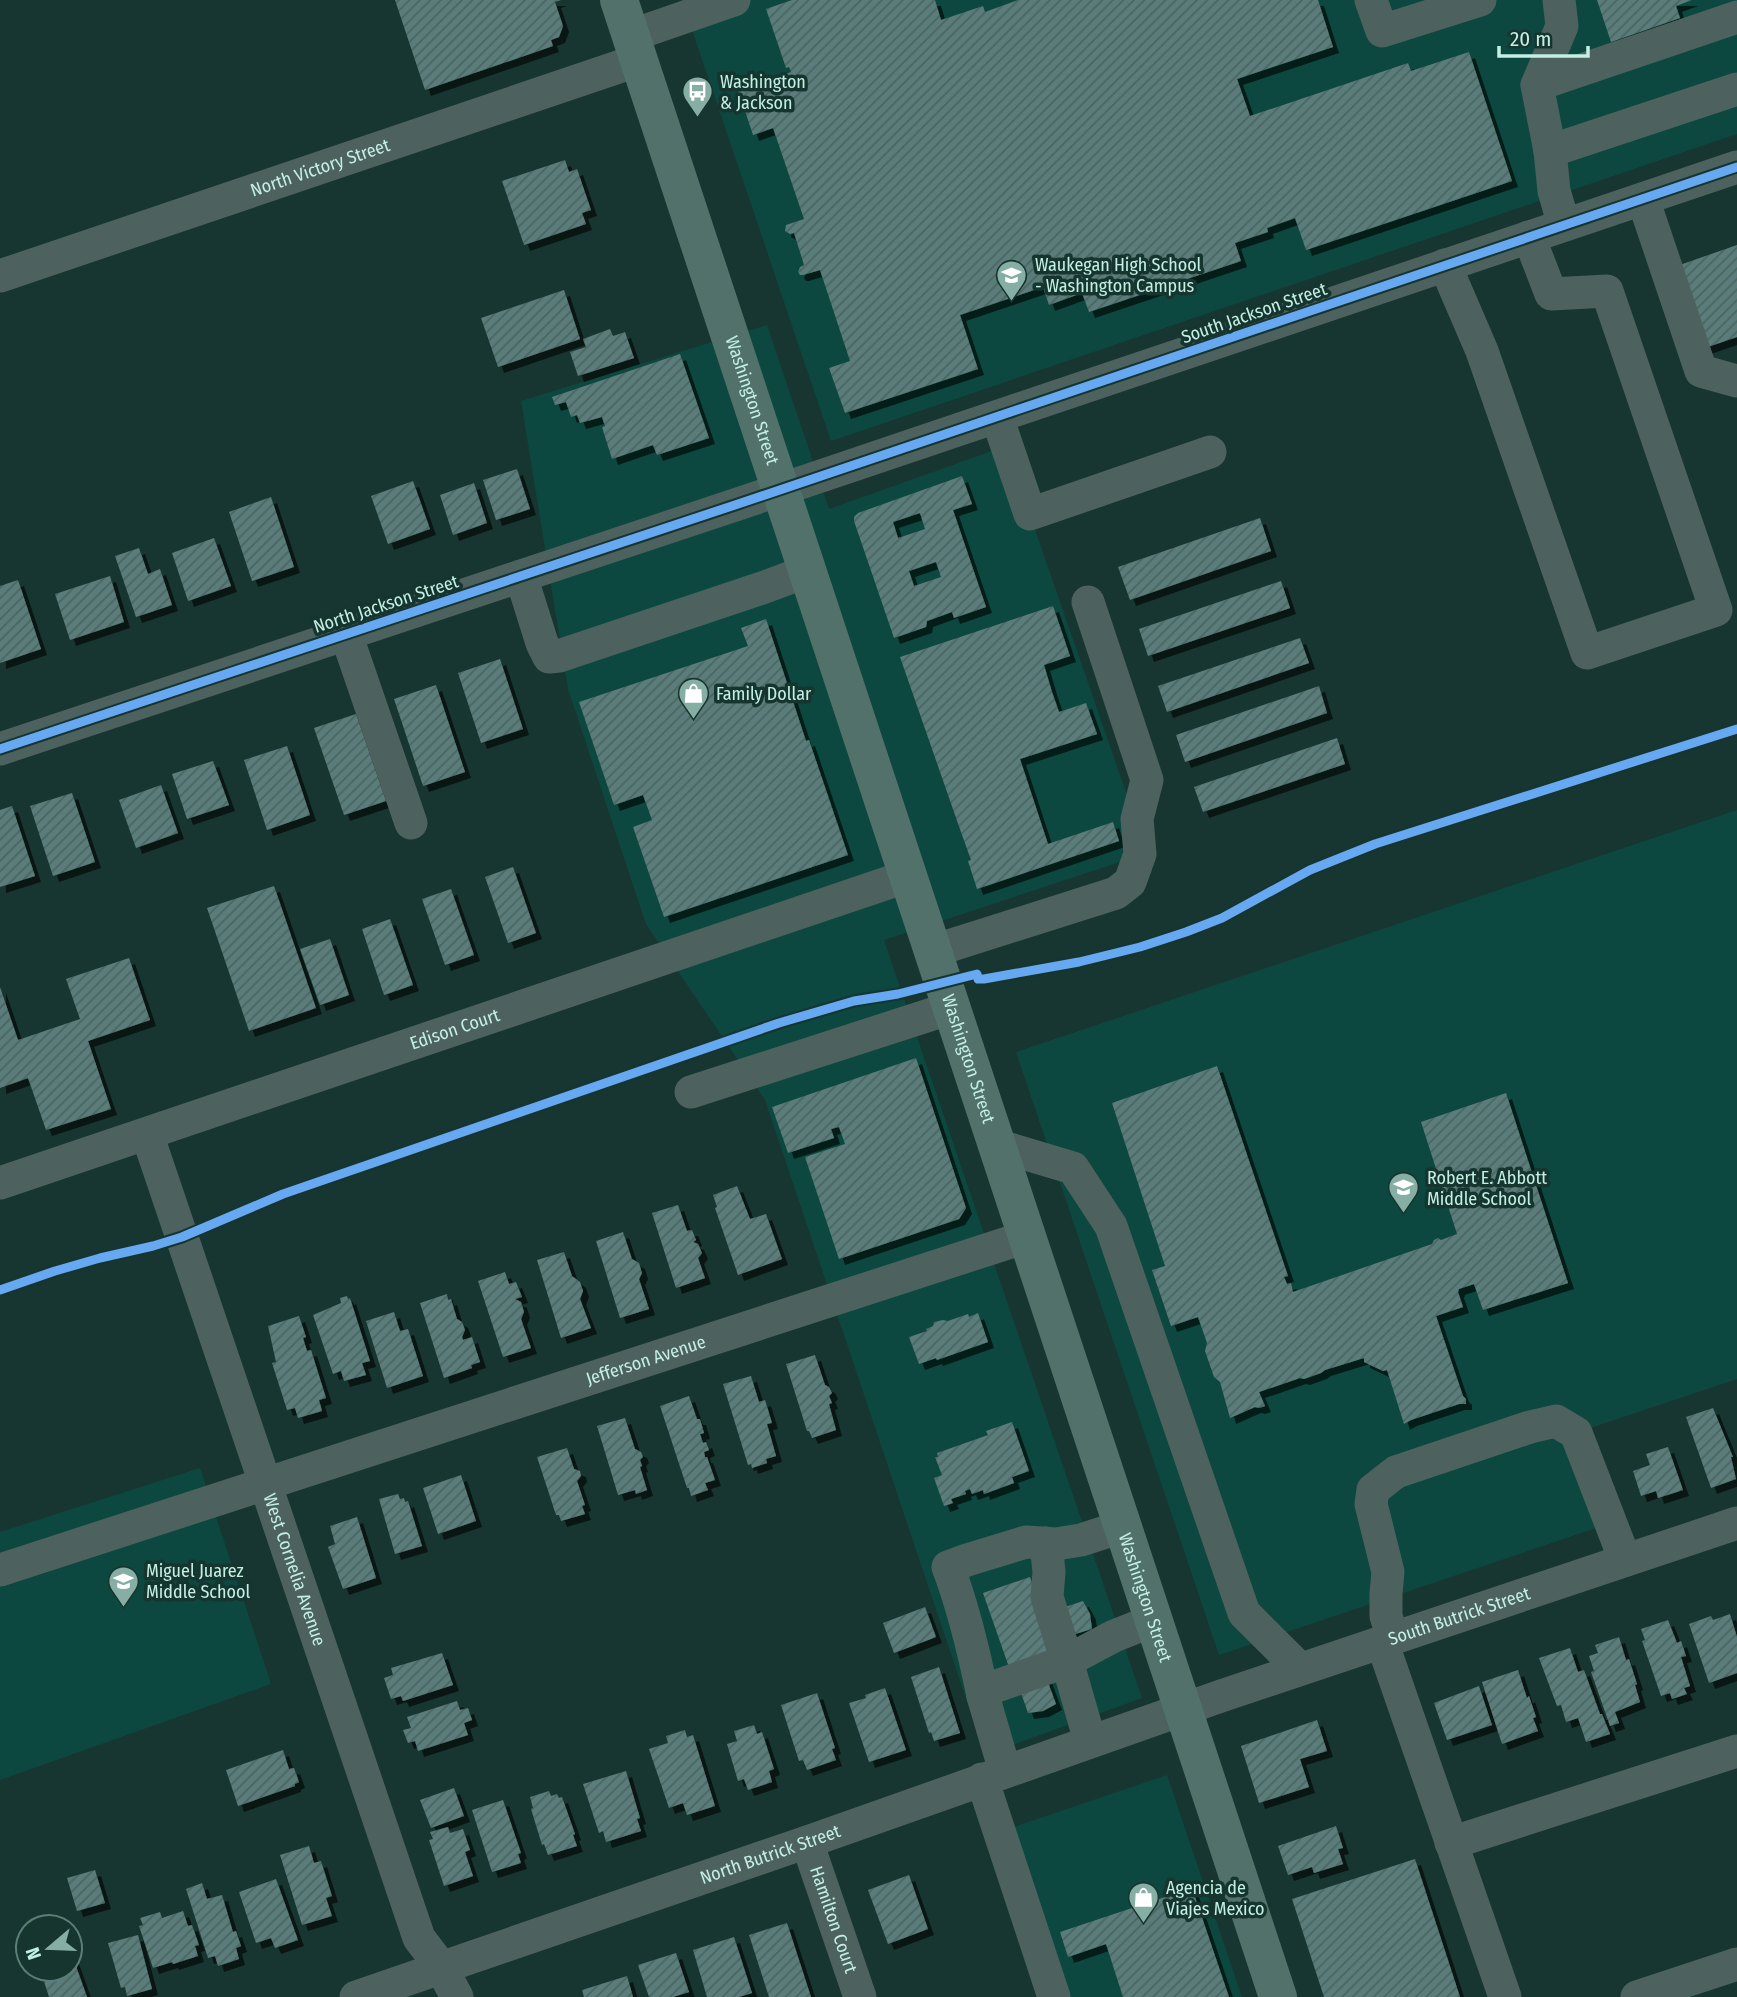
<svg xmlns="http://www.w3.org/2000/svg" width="1737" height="1997" font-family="'Fira Sans Condensed',sans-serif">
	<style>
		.built { fill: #0c483f }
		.building { fill: url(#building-hatch); fill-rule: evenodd; filter: url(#shadow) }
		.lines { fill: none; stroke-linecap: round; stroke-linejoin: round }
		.minor { stroke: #4d625e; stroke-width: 33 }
		.major { stroke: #52716b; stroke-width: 38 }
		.cycleway-casing { stroke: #16352f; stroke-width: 13 }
		.cycleway { stroke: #66a8f1; stroke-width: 9 }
		.labels { text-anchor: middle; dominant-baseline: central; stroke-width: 7; stroke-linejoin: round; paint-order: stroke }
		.poi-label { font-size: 18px; fill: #c3efe4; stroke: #16352f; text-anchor: start }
		.street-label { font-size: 18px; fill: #c3efe4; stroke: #16352f }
	</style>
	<defs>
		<pattern id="building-hatch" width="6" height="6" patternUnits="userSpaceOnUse" patternTransform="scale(1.75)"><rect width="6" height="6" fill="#5a7c7a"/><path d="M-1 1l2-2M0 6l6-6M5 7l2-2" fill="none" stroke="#4c6562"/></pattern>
		<filter id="shadow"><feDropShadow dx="6" dy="6" stdDeviation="0" flood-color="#0009"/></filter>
	</defs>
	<rect width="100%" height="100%" fill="#173631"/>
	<g class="built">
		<path d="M682,0H1737V134L831,441Z"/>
		<path d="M767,325L829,509L1006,446L1147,853L884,940L1142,1698L985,1755L765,1100L646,924L568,689L521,401Z"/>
		<path d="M1737,810V1379L1590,1428L1626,1518L1219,1655L1016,1052Z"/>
		<path d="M200,1468L271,1684L0,1780V1532Z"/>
		<path d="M1167,1775L1242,1997H1069L1014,1827Z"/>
	</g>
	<g class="building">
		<path d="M395,0H561L555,2L563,26L559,37L551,40L553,46L425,90Z"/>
		<path d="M792,0H935L941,20L983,6L985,12L1018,0H1318L1333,47L1237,79L1250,116L1408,63L1411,71L1469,52L1512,181L1306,250L1295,218L1267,228L1268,232L1235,243L1241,261L1089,312L1082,293L1049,305L1043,287L960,315L978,369L845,413L829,368L850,361L820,270L803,275H800L798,272L800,267L804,265L794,233L790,234L785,231L786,225L804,219L773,128L753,135L738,90L791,72L789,67L786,68L766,9Z"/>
		<path d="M1597,0H1692L1676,6L1680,18L1611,42Z"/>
		<path d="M565,160L569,172L577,169L591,210L582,213L586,224L524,245L502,181Z"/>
		<path d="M1737,245V337L1702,349L1674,267Z"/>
		<path d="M564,290L580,339L498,367L481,318Z"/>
		<path d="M610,329L613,336L625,332L634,358L578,376L570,352L586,347L583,339Z"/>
		<path d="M680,354L709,438L657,455L653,445L612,459L602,427L605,426L602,417L580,423L577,415L571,417L566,402L555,405L552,397Z"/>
		<path d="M517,469L530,509L496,520L483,480Z"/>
		<path d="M962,476L972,504L953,510L986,607L954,618L952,612L927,621L926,627L894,638L854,521V517L858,513ZM920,513L925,529L898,538L893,522ZM936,562L941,577L914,586L909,571Z"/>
		<path d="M413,481L430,529L388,544L371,496Z"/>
		<path d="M474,483L487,523L453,535L440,495Z"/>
		<path d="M271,497L294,567L252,581L229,512Z"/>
		<path d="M1260,518L1271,551L1130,600L1118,567Z"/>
		<path d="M214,538L231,586L188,601L172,553Z"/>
		<path d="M139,548L148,574L160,569L172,605L136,617L115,556Z"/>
		<path d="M110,576L124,622L70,640L55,594Z"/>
		<path d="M18,580L41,649L0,663V586Z"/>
		<path d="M1281,581L1290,608L1148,656L1139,629Z"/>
		<path d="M1053,606L1070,656L1044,665L1052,692L1059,712L1086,703L1097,734L1020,759L1048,844L1113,822L1119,841L977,889L968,861L971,860L962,835L900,657Z"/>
		<path d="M766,619L806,741L809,740L848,855L664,917L633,827L652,820L643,795L614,805L579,702L748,646L741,628Z"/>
		<path d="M1300,638L1309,663L1167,712L1158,686Z"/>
		<path d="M500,659L523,729L481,743L458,673Z"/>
		<path d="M436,685L465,772L423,786L394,699Z"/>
		<path d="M1319,686L1327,713L1185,762L1176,735Z"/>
		<path d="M356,714L386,801L344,815L314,728Z"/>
		<path d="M1337,738L1345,764L1203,812L1194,787Z"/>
		<path d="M287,746L310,815L267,830L244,760Z"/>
		<path d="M213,761L229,805L187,819L172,774Z"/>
		<path d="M161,785L178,833L136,848L119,800Z"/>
		<path d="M72,793L95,862L53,876L30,806Z"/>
		<path d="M12,806L35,876L0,887V810Z"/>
		<path d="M513,867L536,933L508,943L485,877Z"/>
		<path d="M274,886L316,1008L249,1031L207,908Z"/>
		<path d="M451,889L474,955L445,965L422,899Z"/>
		<path d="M390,919L413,985L384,995L362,929Z"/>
		<path d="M330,939L349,995L320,1005L300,949Z"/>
		<path d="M129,958L150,1020L88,1041L111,1109L46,1130L28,1078L0,1088V987L18,1040L80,1019L66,979Z"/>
		<path d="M916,1058L966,1208L959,1219L839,1259L805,1157L845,1144L839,1127L831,1129L834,1138L788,1153L772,1107Z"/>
		<path d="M1217,1066L1288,1276L1284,1277L1287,1284L1291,1283L1293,1292L1432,1244L1434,1240L1438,1238L1441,1240L1457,1234L1421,1122L1506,1093L1568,1283L1483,1310L1474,1284L1459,1289L1458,1292L1463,1307L1436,1316L1463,1396L1466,1399V1404H1459L1411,1420L1404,1424L1387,1370L1383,1371L1364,1362V1358L1325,1370L1321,1373L1304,1379L1300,1378L1259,1392L1265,1406L1259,1408L1255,1407L1230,1418L1220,1382L1214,1377L1205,1351L1207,1343L1198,1317L1171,1326L1152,1270L1165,1266L1112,1103Z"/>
		<path d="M737,1186L750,1219L766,1214L782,1259L738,1275L715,1208L717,1207L713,1195Z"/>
		<path d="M678,1205L687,1231L692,1230L696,1240L693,1242L698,1244L702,1253L698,1258L705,1278L676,1288L652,1213Z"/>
		<path d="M623,1232L632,1259L639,1263L642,1273L639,1279L649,1309L620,1318L596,1241Z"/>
		<path d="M564,1252L572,1276L580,1282L583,1291L580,1299L591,1328L561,1338L537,1260Z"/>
		<path d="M505,1272L509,1284L516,1282L522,1297L515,1299L521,1302L524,1312L521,1319L531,1348L503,1357L478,1281Z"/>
		<path d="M447,1294L448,1300L451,1299L457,1319L462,1322L465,1330L462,1337L463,1340L472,1337L480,1362L471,1365L472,1368L444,1378L420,1303Z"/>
		<path d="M347,1296L348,1299L350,1298L370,1361L362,1363L366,1375L344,1381L341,1371L333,1374L313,1315L341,1303L340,1298Z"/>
		<path d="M394,1312L400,1331L408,1329L423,1376L387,1388L366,1321Z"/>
		<path d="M978,1313L988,1342L937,1360L936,1358L919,1364L909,1337L927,1331L926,1329L933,1326L934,1322L943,1320L948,1321L968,1314L969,1317Z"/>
		<path d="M299,1316L306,1337L303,1338L307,1351L311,1350L326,1398L319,1400L322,1411L298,1418L295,1408L287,1410L272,1363L276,1362L268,1326Z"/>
		<path d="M815,1355L825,1385L829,1387L832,1393L829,1396L832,1403L829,1404L836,1430L812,1438L809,1431H807L786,1364Z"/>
		<path d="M751,1376L759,1402L765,1400L772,1423L767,1424L776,1456L766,1459L767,1463L752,1468L751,1464L748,1465L723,1384Z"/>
		<path d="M689,1396L697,1419H700L704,1433L700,1434L703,1443L706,1442L709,1450L704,1452L705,1457H707L715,1480L705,1483L708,1490L691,1496L689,1488H687L660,1406Z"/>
		<path d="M1713,1408L1733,1457H1731L1736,1479L1711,1488L1686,1417Z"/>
		<path d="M625,1418L635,1449L641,1452L643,1457L640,1460L642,1466L640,1467L647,1490L636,1494L635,1490L618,1495L597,1426Z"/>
		<path d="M1012,1422L1029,1471L1012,1477L1014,1483L984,1494L983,1490L972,1494L970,1489L965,1491L966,1494L951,1499L953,1503L944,1506L934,1478L942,1475L935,1457H938L937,1453L988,1435L986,1431Z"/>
		<path d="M1668,1447L1683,1490L1658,1498L1656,1491L1641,1496L1633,1471L1650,1465L1646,1454Z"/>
		<path d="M567,1448L574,1469L580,1471L581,1476L577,1481L585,1505L582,1506L585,1514L561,1521L559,1515H556L537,1457Z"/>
		<path d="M461,1475L476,1521L438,1534L423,1488Z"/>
		<path d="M398,1494L400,1499L404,1498L405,1502L408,1501L422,1546L395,1554L379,1499Z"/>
		<path d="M357,1517L376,1578L343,1589L328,1547L335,1544L330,1526Z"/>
		<path d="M1030,1577L1057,1657L1011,1673L983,1593Z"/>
		<path d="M1083,1601L1090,1614L1092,1629L1065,1637L1056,1610Z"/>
		<path d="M925,1607L936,1637L894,1653L883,1623Z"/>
		<path d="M1730,1614L1737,1637V1673L1709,1683L1689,1624L1711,1616L1713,1620Z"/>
		<path d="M1668,1620L1677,1643L1681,1641L1686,1656L1681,1657L1690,1686L1684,1688L1687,1694L1672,1699L1670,1693L1661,1696L1642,1641L1645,1640L1641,1629Z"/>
		<path d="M1619,1637L1626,1660L1629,1659L1637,1684L1635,1685L1640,1702L1615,1712L1619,1723L1610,1726L1591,1672L1594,1671L1589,1656L1598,1653L1595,1645Z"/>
		<path d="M1570,1648L1578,1672L1584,1670L1600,1714H1602L1610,1734L1586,1742L1578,1718L1566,1722L1561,1705L1557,1706L1539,1658Z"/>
		<path d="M442,1653L453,1685L403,1701L401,1696L391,1699L384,1678L393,1675L391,1668Z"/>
		<path d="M939,1667L960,1733L934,1741L931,1732L929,1733L911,1677Z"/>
		<path d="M1518,1670L1527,1698L1529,1696L1536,1717L1533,1718L1538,1731L1502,1744L1482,1682Z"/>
		<path d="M1046,1677L1056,1704L1043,1711L1028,1713L1019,1687Z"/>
		<path d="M1479,1686L1492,1725L1447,1740L1434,1703Z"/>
		<path d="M885,1688L906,1750L869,1762L849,1703L866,1698L865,1695Z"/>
		<path d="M817,1693L835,1748L832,1749L836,1760L807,1770L803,1760L799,1761L781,1705Z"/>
		<path d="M457,1701L460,1710L468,1708L472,1720L464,1723L468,1735L418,1751L415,1741L408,1743L403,1730L411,1728L407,1717Z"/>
		<path d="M1317,1720L1327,1751L1300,1759L1309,1787L1259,1803L1241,1746Z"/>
		<path d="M754,1725L757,1734L762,1732L774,1769L769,1771L772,1782L748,1790L744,1779L738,1781L727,1744L737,1741L734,1731Z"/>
		<path d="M685,1730L687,1737L693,1735L715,1806L687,1815L683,1803L669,1808L649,1749L668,1743L666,1736Z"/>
		<path d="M283,1750L289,1769L294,1768L299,1782L295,1784V1786L238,1806L226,1770Z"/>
		<path d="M626,1771L640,1818L637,1819L641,1831L606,1842L603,1831L599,1833L583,1784Z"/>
		<path d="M454,1788L464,1816L431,1828L420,1800Z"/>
		<path d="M549,1791L551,1796L557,1794L559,1798L562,1797L575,1834L573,1835L577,1846L548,1855L544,1844L542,1845L531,1809L533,1808L530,1797Z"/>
		<path d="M503,1800L521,1853L518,1854L521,1863L492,1872L472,1810Z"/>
		<path d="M1336,1826L1343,1848L1338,1849L1343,1864L1314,1873L1312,1867L1288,1875L1278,1846Z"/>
		<path d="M448,1827L450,1833L463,1829L470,1850L465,1852L473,1876L444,1886L429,1840L433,1839L430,1832Z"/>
		<path d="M309,1846L314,1863L321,1861L332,1896L326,1898L332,1916L302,1925L280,1855Z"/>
		<path d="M1415,1859L1460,1997H1324L1292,1899Z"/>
		<path d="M95,1870L105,1903L77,1911L67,1878Z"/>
		<path d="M909,1875L928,1929L888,1944L868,1890Z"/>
		<path d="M276,1879L298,1940L275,1948L271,1938L256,1943L239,1892Z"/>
		<path d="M202,1883L207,1899L222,1895L233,1932L236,1931L241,1946L236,1948L239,1959L218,1966L215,1956L208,1958L186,1889Z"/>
		<path d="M1192,1888L1229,1997H1123L1106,1944L1068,1957L1060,1932Z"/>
		<path d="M183,1911L188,1926L192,1925L199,1945L195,1946L198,1956L173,1964L172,1962L153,1968L139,1926L143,1925L140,1918L160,1912L162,1918Z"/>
		<path d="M787,1923L811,1997H769L749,1935Z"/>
		<path d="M138,1935L152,1989L127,1996L125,1987L121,1988L108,1943Z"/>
		<path d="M734,1937L752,1993L739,1997H707L693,1950Z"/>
		<path d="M676,1953L689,1992L673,1997H649L638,1965Z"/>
		<path d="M70,1955H72L87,1997H49L40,1969H70Z"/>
		<path d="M627,1976L633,1997H584L582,1990Z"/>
	</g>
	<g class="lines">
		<g class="minor">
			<path d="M1371,0L1382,31L1480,0"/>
			<path d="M1559,0L1562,26L1537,85L1550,151L1554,191L1564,225"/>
			<path d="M630,36L734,0"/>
			<path d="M1537,85L1737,17"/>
			<path d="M1550,151L1737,89"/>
			<path d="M1643,199L1701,371L1737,381"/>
			<path d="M1445,265L1482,351L1587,653L1716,610L1607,291L1551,294L1529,237"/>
			<path id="s1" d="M0,276L639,60"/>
			<path d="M997,417L1030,514L1210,452"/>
			<path d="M521,576L542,643L549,657L559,656L762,588L808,571"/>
			<path d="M346,634L411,823"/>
			<path d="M0,749L735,505L1737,167"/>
			<path d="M933,951L1116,893L1130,882L1140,854L1137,819L1147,780L1088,602"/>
			<path d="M691,1092L951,1008"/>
			<path id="s2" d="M147,1134L419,1938L441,1967L457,1997"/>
			<path d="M996,1145L1073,1168L1111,1226L1244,1613L1300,1669"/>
			<path id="s3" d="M0,1183L908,876"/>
			<path id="s4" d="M0,1570L1026,1237"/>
			<path d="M1393,1638L1386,1616V1593L1388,1572L1371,1504L1373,1490L1396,1472L1530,1427L1556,1421L1576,1433L1625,1560"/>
			<path d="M1382,1642L1505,1997"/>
			<path d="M983,1696C974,1652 964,1609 948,1567L967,1560L1026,1542L1056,1544L1081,1540L1121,1527"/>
			<path d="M1090,1741L1067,1661L1114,1636L1152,1621"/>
			<path d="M1005,1771L983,1696L991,1688L1067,1661L1047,1597L1049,1572L1046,1543"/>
			<path d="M982,1779L1054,1997"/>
			<path id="s5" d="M807,1842L860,1997"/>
			<path d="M1451,1843L1737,1751"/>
			<path id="s6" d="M356,1997L807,1842L1221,1696L1737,1523"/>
			<path d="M1637,1997L1737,1964"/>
		</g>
		<path class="major" id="s7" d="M619,0C842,665 1055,1332 1278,1997"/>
		<defs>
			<g id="cycleway">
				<path d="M0,749L735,505L1737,167"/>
				<path d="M0,1290L55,1271L100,1258L153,1246L182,1237L283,1194L779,1023L854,1001L898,994L977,974L978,979H984L1079,962L1140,947L1186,932L1222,918L1310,870L1375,844L1737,729"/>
			</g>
		</defs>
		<use href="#cycleway" class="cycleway-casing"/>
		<use href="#cycleway" class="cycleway"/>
	</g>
	<defs>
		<symbol id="bus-pin" viewBox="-11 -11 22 30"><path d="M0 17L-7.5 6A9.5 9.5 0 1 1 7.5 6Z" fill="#87aea5" stroke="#16352f"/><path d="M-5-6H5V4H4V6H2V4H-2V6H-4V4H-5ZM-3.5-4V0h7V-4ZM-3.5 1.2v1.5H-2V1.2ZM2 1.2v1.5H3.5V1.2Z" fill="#fff"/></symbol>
		<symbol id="school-pin" viewBox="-11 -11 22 30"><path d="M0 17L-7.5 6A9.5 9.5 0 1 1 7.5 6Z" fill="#87aea5" stroke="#16352f"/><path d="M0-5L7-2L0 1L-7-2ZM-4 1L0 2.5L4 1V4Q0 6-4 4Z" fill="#fff"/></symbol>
		<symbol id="shop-pin" viewBox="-11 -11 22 30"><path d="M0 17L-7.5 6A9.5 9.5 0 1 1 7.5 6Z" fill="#87aea5" stroke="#16352f"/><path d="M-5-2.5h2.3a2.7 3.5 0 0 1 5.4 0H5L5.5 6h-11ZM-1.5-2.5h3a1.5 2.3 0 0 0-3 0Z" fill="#fff"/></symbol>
	</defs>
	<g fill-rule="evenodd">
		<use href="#bus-pin" x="680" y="74" width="35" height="47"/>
		<use href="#school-pin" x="994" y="258" width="35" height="47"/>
		<use href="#shop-pin" x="676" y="676" width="35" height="47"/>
		<use href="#school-pin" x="1386" y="1170" width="35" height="47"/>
		<use href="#school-pin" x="106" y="1564" width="35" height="47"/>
		<use href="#shop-pin" x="1126" y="1880" width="35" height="47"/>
	</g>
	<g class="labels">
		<g class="poi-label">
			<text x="720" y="82">Washington<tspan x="720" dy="21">&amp; Jackson</tspan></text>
			<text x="1035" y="265">Waukegan High School<tspan x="1035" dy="21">- Washington Campus</tspan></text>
			<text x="716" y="694">Family Dollar</text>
			<text x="1427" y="1178">Robert E. Abbott<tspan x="1427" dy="21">Middle School</tspan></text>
			<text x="146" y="1571">Miguel Juarez<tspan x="146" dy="21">Middle School</tspan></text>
			<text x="1166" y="1888">Agencia de<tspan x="1166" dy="21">Viajes Mexico</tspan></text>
		</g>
		<g class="street-label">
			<text stroke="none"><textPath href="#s1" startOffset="338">North Victory Street</textPath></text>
			<text transform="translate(1254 313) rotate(-19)">South Jackson Street</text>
			<text stroke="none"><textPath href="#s7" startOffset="422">Washington Street</textPath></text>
			<text transform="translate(386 604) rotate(-18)">North Jackson Street</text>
			<text stroke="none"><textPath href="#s3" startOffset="480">Edison Court</textPath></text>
			<text stroke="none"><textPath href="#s7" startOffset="1115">Washington Street</textPath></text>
			<text stroke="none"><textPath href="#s4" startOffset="679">Jefferson Avenue</textPath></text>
			<text stroke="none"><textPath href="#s2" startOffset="460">West Cornelia Avenue</textPath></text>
			<text stroke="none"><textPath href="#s7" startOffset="1682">Washington Street</textPath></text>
			<text stroke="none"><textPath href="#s6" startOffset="1167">South Butrick Street</textPath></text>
			<text stroke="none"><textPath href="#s6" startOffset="438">North Butrick Street</textPath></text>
			<text stroke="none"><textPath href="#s5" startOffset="82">Hamilton Court</textPath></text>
		</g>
	</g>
	<g transform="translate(49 1948) rotate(251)"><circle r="33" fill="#16352f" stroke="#5b7f77" stroke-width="2"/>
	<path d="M0-5L12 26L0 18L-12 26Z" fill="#87aea5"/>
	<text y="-10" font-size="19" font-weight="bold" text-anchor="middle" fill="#c3efe4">N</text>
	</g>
	<path d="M1499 46v10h89v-10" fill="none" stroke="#c3efe4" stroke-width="3.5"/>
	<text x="1510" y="46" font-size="21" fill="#c3efe4" stroke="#16352f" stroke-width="5" paint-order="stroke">20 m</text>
</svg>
